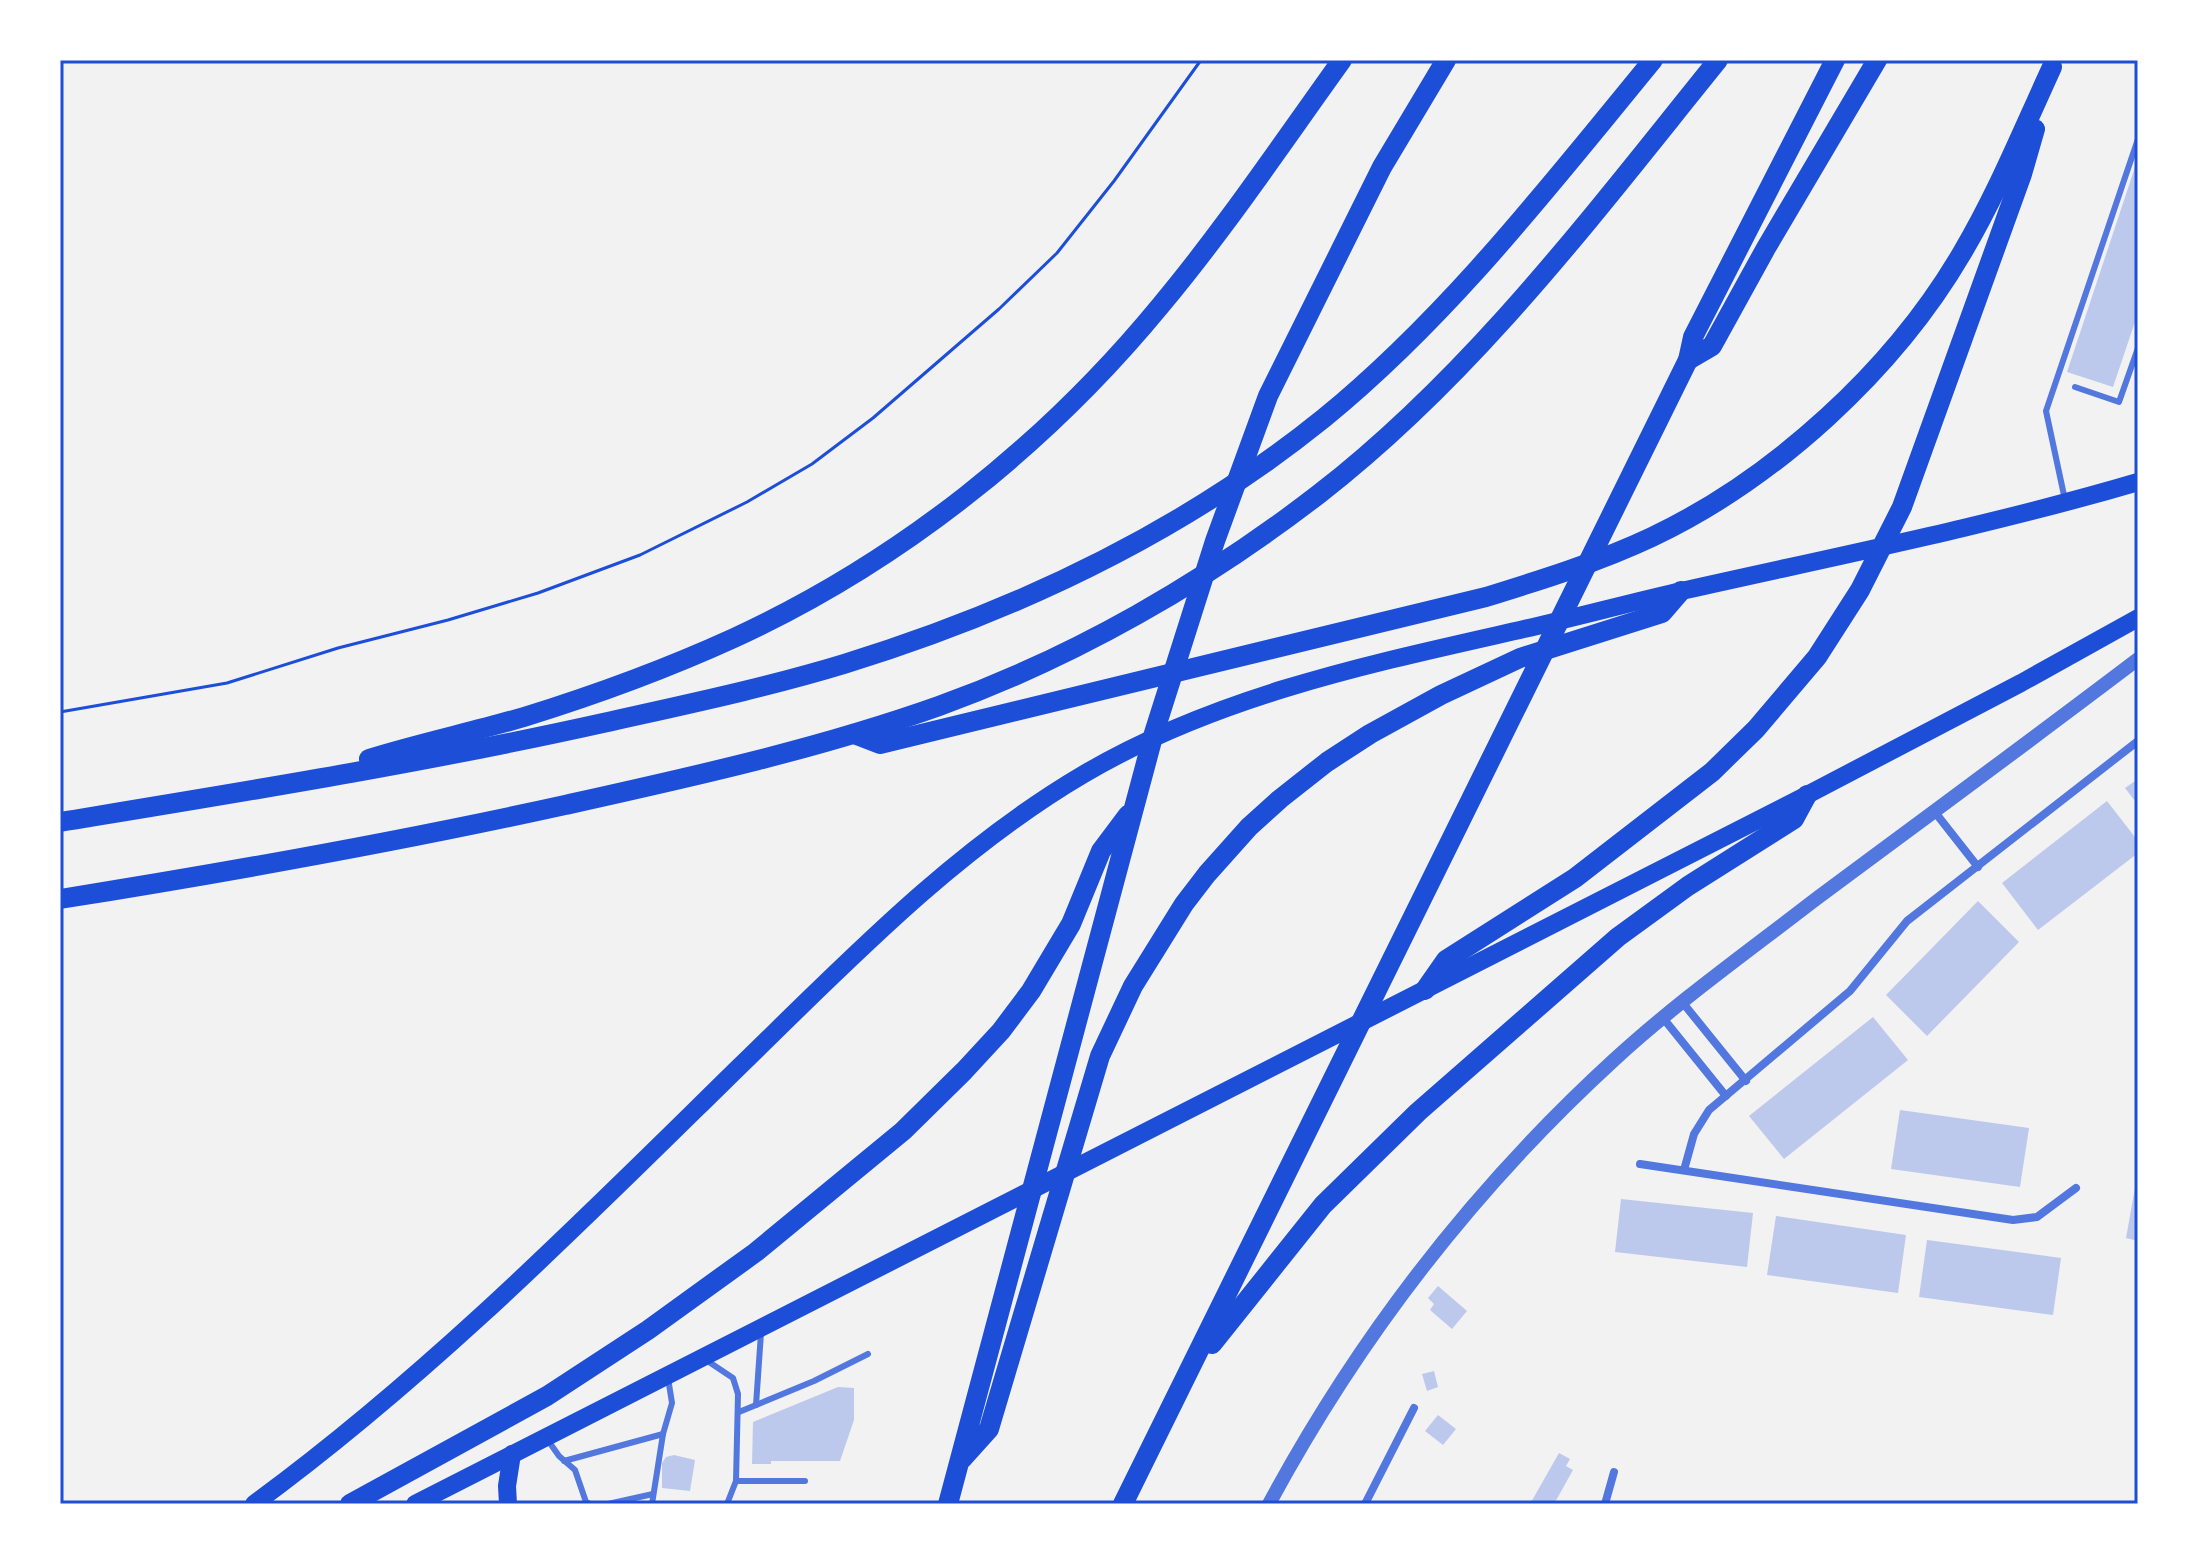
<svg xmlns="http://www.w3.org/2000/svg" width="2198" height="1564" font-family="'DM Sans',sans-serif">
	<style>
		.building { fill: #bdc9ec }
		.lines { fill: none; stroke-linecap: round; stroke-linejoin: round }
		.path { stroke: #1d4ed8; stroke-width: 3 }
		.service { stroke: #5277de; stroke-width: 6 }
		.minor { stroke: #5277de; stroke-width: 8 }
		.tertiary { stroke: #5277de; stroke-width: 14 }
		.trunk { stroke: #1d4ed8; stroke-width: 18 }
		.motorway { stroke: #1d4ed8; stroke-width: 20 }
		.neatline { fill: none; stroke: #1d4ed8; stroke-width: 3 }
	</style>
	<rect width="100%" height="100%" fill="#f2f2f2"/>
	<g class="building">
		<path d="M2138,158V313L2113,387L2067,372Z"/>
		<path d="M2138,779V805L2125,788Z"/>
		<path d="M2107,801L2138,841V853L2038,930L2002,883Z"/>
		<path d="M1978,901L2019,942L1927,1036L1886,995Z"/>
		<path d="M1873,1017L1908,1060L1784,1159L1749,1116Z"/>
		<path d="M1900,1110L2029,1128L2020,1187L1891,1169Z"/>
		<path d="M2136,1182H2138V1241L2126,1238Z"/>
		<path d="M1621,1199L1753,1213L1747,1267L1615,1252Z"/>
		<path d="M1776,1216L1906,1235L1898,1293L1767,1275Z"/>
		<path d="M1927,1240L2061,1258L2053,1315L1919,1297Z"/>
		<path d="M1438,1286L1467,1311L1452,1329L1430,1310L1434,1304L1428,1298Z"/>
		<path d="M1434,1371L1438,1387L1427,1391L1422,1374Z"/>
		<path d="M838,1387L854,1388V1420L840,1461H771V1464H752L753,1422Z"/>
		<path d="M1438,1415L1456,1429L1443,1445L1425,1431Z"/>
		<path d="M1559,1453L1570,1459L1566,1466L1573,1470L1554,1504H1530Z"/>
		<path d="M674,1455L695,1460L690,1491L662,1488V1463L666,1457Z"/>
	</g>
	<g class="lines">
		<path class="path" d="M60,712L227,683L338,648L448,620L538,593L640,555L747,502L812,464L873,418L999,309L1057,253L1114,181L1201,60"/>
		<g class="service">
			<path d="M2075,387L2119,402L2138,348"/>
			<path d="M2065,500L2046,411L2138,139"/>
			<path d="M706,1360L733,1378L738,1394L736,1481L727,1504"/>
			<path d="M756,1405L761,1333"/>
			<path d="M739,1412L814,1381L868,1354"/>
			<path d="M547,1439L559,1456L575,1470L586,1502L590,1504"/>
			<path d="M564,1461L663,1434"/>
			<path d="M736,1481H805"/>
			<path d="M608,1504L653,1494"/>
			<path d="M652,1504L663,1434L672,1403L668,1378"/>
		</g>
		<g class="minor">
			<path d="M1934,811L1978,867"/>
			<path d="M1683,1003L1746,1081"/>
			<path d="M1663,1018L1726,1096"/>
			<path d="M1640,1164L2013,1220L2037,1217L2076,1188"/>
			<path d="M1684,1170L1694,1134L1709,1110L1850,991L1907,921L2138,741"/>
			<path d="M1365,1504L1414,1408"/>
			<path d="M1605,1504L1614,1472"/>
		</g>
		<path class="tertiary" d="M1269,1504C1359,1337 1475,1187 1615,1059C1676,1003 1746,953 1812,902C1921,821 2030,741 2138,659"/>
		<g class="trunk">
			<path d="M254,1504C430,1375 583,1220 739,1067C847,962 953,851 1084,774C1218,695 1374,663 1524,629C1578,617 1632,602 1686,590C1837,556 1989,526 2138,482"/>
			<path d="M415,1504L1807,795L2021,683L2138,618"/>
			<path d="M508,1504L507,1486L512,1454"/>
		</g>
		<g class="motorway">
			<path d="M1688,360L1712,346L1766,248L1877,60"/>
			<path d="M854,734L880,744L1486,597C1541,580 1599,562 1652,537C1774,479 1893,371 1962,253C1997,194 2023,130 2052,67"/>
			<path d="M369,759C420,743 473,732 524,717C595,695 666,669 734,638C899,562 1046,445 1161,305C1226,227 1283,142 1342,60"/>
			<path d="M60,822C242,792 423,763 603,723C683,705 765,688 844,664C1016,611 1183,532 1324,418C1449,316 1551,184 1653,60"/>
			<path d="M60,899C229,872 397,842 565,805C691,777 818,749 939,706C1075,657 1205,582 1319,494C1474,374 1595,212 1718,60"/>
			<path d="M1425,990L1446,960L1575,878L1712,772L1756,729L1817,657L1860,590L1902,507L2022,174L2035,129"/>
			<path d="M1212,1344L1323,1205L1418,1112L1618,937L1688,886L1794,819L1807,795"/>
			<path d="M962,1459L989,1429L1100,1056L1133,986L1184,904L1207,874L1249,827L1280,799L1327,762L1370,734L1441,695L1520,658L1662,613L1681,591"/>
			<path d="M350,1504L547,1396L648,1330L756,1252L903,1131L964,1071L1001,1031L1031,991L1071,924L1101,851L1128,815"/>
			<path d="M948,1504L1154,733L1215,541L1268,396L1382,167L1446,60"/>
			<path d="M1123,1504L1688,360L1693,337L1835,60"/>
		</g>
	</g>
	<rect width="2198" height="1564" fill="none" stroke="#ffffff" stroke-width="124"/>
	<rect x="62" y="62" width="2074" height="1440" class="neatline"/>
</svg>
